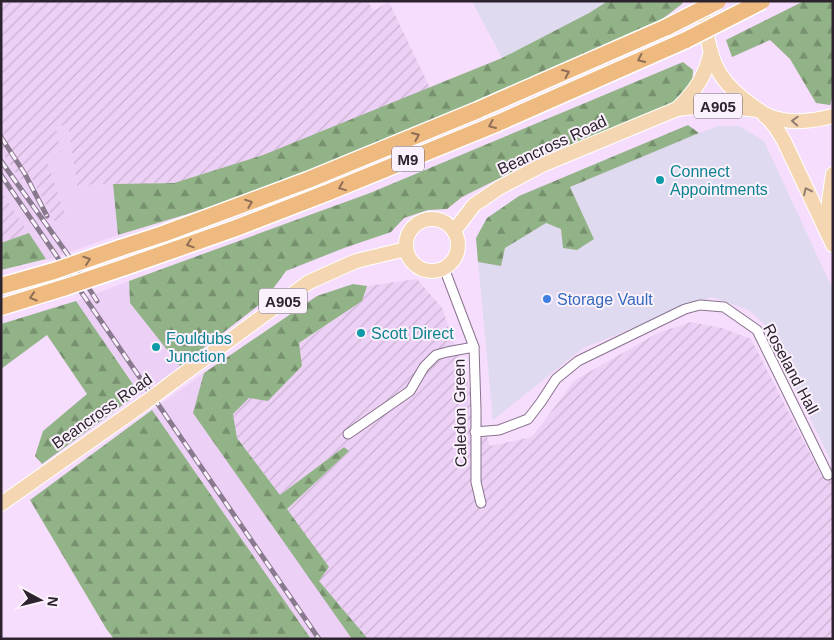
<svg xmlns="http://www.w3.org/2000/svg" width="834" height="640" font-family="Arial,sans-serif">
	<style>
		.commercial { fill: #dfdaef }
		.industrial { fill: url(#industrial-furrows) }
		.built { fill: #edd0f5 }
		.forest { fill: url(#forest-firs) }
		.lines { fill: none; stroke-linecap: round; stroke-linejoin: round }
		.street-casing { stroke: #89728e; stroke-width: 11 }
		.primary-casing { stroke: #fff; stroke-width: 16 }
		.highway-casing { stroke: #fff; stroke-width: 19 }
		.street { stroke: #fff; stroke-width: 9 }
		.primary { stroke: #f5d6b2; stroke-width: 14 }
		.highway { stroke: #efba7f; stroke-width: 16 }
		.rail-casing { stroke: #8a7a8f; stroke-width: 5 }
		.rail { stroke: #fbf1fd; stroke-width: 3; stroke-dasharray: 9; stroke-linecap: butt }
		.primary-bridge-casing { stroke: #fff; stroke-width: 16; stroke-linecap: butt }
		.highway-bridge-casing { stroke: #fff; stroke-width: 19; stroke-linecap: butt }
		.primary-bridge { stroke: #f5d6b2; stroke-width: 14 }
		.highway-bridge { stroke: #efba7f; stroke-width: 16 }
		.oneway { stroke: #8e6e57 }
		.oneway2 { stroke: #907c70 }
		.culture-dot { fill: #0f9aa8; stroke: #fbf1fd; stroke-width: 2 }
		.shop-dot { fill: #3f7fe0; stroke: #fbf1fd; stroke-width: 2 }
		.labels { text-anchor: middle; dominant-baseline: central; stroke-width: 4; stroke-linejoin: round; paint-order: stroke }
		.shield { fill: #fbf1fd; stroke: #6a616d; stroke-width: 1 }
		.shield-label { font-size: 15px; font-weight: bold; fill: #2c232f }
		.street-label { font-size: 16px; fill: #2c232f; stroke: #fbf1fd }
		.culture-label { font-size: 16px; fill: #0d838f; stroke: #fbf1fd; text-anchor: start }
		.shop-label { font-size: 16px; fill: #366cbe; stroke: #fbf1fd; text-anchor: start }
	</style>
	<defs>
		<pattern id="industrial-furrows" width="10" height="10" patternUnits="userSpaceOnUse" patternTransform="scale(1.25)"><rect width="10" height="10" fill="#edd0f5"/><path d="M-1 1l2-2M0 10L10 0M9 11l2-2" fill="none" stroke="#cbb2d2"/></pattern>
		<pattern id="forest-firs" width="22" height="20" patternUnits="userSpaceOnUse" patternTransform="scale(1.25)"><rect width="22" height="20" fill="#92b387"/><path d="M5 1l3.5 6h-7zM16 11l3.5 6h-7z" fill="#77916f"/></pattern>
	</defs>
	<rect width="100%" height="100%" fill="#f6ddfd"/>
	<g class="commercial">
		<path d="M472,1H608L589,13L502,58Z"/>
		<path d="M719,126H739L764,141L833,290V465L764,324L749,310L712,297L583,348L493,420L478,262L501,266L505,248L546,223L561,229L594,238L570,187L699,133Z"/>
	</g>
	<g class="industrial">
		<path d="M1,1H368L373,11L389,2L430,88L263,155L174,183L99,184L77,186L68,125L56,127L61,152L46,157L67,220L56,224L30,175L20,180L1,151Z"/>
		<path d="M1,192L29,233L1,243Z"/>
		<path d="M417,279L442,308L490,446L532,437L575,380L658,333L691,322L722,328L751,339L822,477L833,473V639H368L319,581L328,567L287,509L349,451L344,447L280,495L237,438L233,414L299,344L362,301L367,286Z"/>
	</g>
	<g class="built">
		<path d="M68,125L77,186L99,184H113L118,235L47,260L1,192V151L20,180L30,175L56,224L67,220L46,157L61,152L56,126Z"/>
		<path d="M129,281L130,303L180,366L170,375L142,396L76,301Z"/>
		<path d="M204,373L214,412L319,581L368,639H311L152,410Z"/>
	</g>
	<g class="forest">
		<path d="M608,1H683L682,4L657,23L349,156L214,206L118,235L113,184L174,183L263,155L502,58L589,13Z"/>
		<path d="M804,1H833V95L830,105L816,103L790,59L770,40L732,57L726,40Z"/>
		<path d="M683,62L693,70L692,87L677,103L532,162L462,197L447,209L428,210L404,218L391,232L344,248L286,271L264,301L180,366L130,303L129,281L370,193Z"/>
		<path d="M688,125L699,133L570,187L594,239L577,250L563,248L561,229L546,223L505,248L501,266L478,262L476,238L487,218L519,196Z"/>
		<path d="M29,233L46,259L1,270V243Z"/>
		<path d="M353,284L367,286L362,301L299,343L302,366L268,401L249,398L233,414L237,438L280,495L344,447L349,451L287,509L329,567L319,581L368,639H352L193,413L204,373L317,296Z"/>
		<path d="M76,301L139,393L42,464L35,456L43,431L87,394L47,335L1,369V324Z"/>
		<path d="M152,410L311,639H114L107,630L30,500Z"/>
	</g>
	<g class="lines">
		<defs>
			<g id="street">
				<path d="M444,268L474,347L476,410V482L481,503"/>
				<path d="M475,432L499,430L528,419L541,402L556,379L578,361L685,309L700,305L724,307L757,330L828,475"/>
				<path d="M348,434L410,391L424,367L436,355L447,352L474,347"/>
			</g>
			<g id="primary">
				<path d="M702,1C705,21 707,47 716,66C722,80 733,91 746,101C751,104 756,109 761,112C782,125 810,122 833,116"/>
				<path d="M677,109C695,92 706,75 711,51"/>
				<path d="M765,116C774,123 779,132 784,141L833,245"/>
				<circle cx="432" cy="245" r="26"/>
				<path d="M454,231L474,205L499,188L542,165L677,109L702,106H717L759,110"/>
				<path d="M828,232L829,201L833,174"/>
				<path d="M174,381L309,282L356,261L406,249"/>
				<path d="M1,504L146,402"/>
			</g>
			<g id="highway">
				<path d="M120,248L163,234L308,180L478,110L667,27"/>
				<path d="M125,267L236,228L329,192L498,123L686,40"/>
				<path d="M1,286L54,271"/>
				<path d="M1,307L66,287"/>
			</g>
		</defs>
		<use href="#street" class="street-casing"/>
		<use href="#primary" class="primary-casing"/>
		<use href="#highway" class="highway-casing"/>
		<use href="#street" class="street"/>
		<use href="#primary" class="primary"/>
		<use href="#highway" class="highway"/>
		<defs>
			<g id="rail">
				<path d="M1,137L25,174L47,216"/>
				<path d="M1,161L68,255L97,301"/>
				<path d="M1,175L319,639"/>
			</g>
		</defs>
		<use href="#rail" class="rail-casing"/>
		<use href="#rail" class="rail"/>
		<defs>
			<path id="primary-bridge" d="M146,402L174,381"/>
			<g id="highway-bridge">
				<path d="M667,27L718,1"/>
				<path d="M686,40L762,1"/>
				<path d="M54,271L120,248"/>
				<path d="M66,287L125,267"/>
			</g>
		</defs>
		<use href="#primary-bridge" class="primary-bridge-casing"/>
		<use href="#highway-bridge" class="highway-bridge-casing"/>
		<use href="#primary-bridge" class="primary-bridge"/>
		<use href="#highway-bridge" class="highway-bridge"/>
	</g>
	<defs><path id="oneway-chevron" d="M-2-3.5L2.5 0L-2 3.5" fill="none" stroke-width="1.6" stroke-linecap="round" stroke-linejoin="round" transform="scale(1.25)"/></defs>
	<g class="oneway">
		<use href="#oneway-chevron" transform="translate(641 59) rotate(155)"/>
		<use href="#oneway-chevron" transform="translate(566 73) rotate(-24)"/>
		<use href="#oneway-chevron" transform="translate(492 125) rotate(157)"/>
		<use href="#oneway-chevron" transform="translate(416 136) rotate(-23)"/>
		<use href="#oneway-chevron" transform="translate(342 187) rotate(158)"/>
		<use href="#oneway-chevron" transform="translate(249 203) rotate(-21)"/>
		<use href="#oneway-chevron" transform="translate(190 244) rotate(161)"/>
		<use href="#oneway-chevron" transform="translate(87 260) rotate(-19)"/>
		<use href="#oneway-chevron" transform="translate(33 297) rotate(163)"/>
	</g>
	<g class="oneway2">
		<use href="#oneway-chevron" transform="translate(795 121) rotate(-177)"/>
		<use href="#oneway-chevron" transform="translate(807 191) rotate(-115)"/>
	</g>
	<g class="culture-dot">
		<circle cx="660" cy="180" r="5"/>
		<circle cx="361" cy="333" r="5"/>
		<circle cx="156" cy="347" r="5"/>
	</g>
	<circle class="shop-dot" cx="547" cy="299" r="5"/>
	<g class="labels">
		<g class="shield">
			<rect x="694" y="93.5" width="48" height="25" rx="4"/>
			<rect x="392" y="146.5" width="32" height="25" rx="4"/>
			<rect x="259" y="288.5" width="48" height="25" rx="4"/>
		</g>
		<g class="shield-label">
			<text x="718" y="106">A905</text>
			<text x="408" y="159">M9</text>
			<text x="283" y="301">A905</text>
		</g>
		<g class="street-label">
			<text transform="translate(552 145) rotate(-25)">Beancross Road</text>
			<text transform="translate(791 369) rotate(62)">Roseland Hall</text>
			<text transform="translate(102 411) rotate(-35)">Beancross Road</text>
			<text transform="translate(460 413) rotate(-91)">Caledon Green</text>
		</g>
		<g class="culture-label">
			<text x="670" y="171">Connect<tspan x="670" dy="18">Appointments</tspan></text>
			<text x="371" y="333">Scott Direct</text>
			<text x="166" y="338">Fouldubs<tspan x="166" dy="18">Junction</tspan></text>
		</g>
		<g class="shop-label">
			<text x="557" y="299">Storage Vault</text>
		</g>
	</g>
	<rect width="834" height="640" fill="none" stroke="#2c232f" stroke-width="5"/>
	<g transform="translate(40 600) rotate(97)" stroke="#fbf1fd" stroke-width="4" paint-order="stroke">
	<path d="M0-4L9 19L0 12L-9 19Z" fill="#2c232f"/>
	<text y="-8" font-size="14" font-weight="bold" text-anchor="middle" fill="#2c232f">N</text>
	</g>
</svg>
